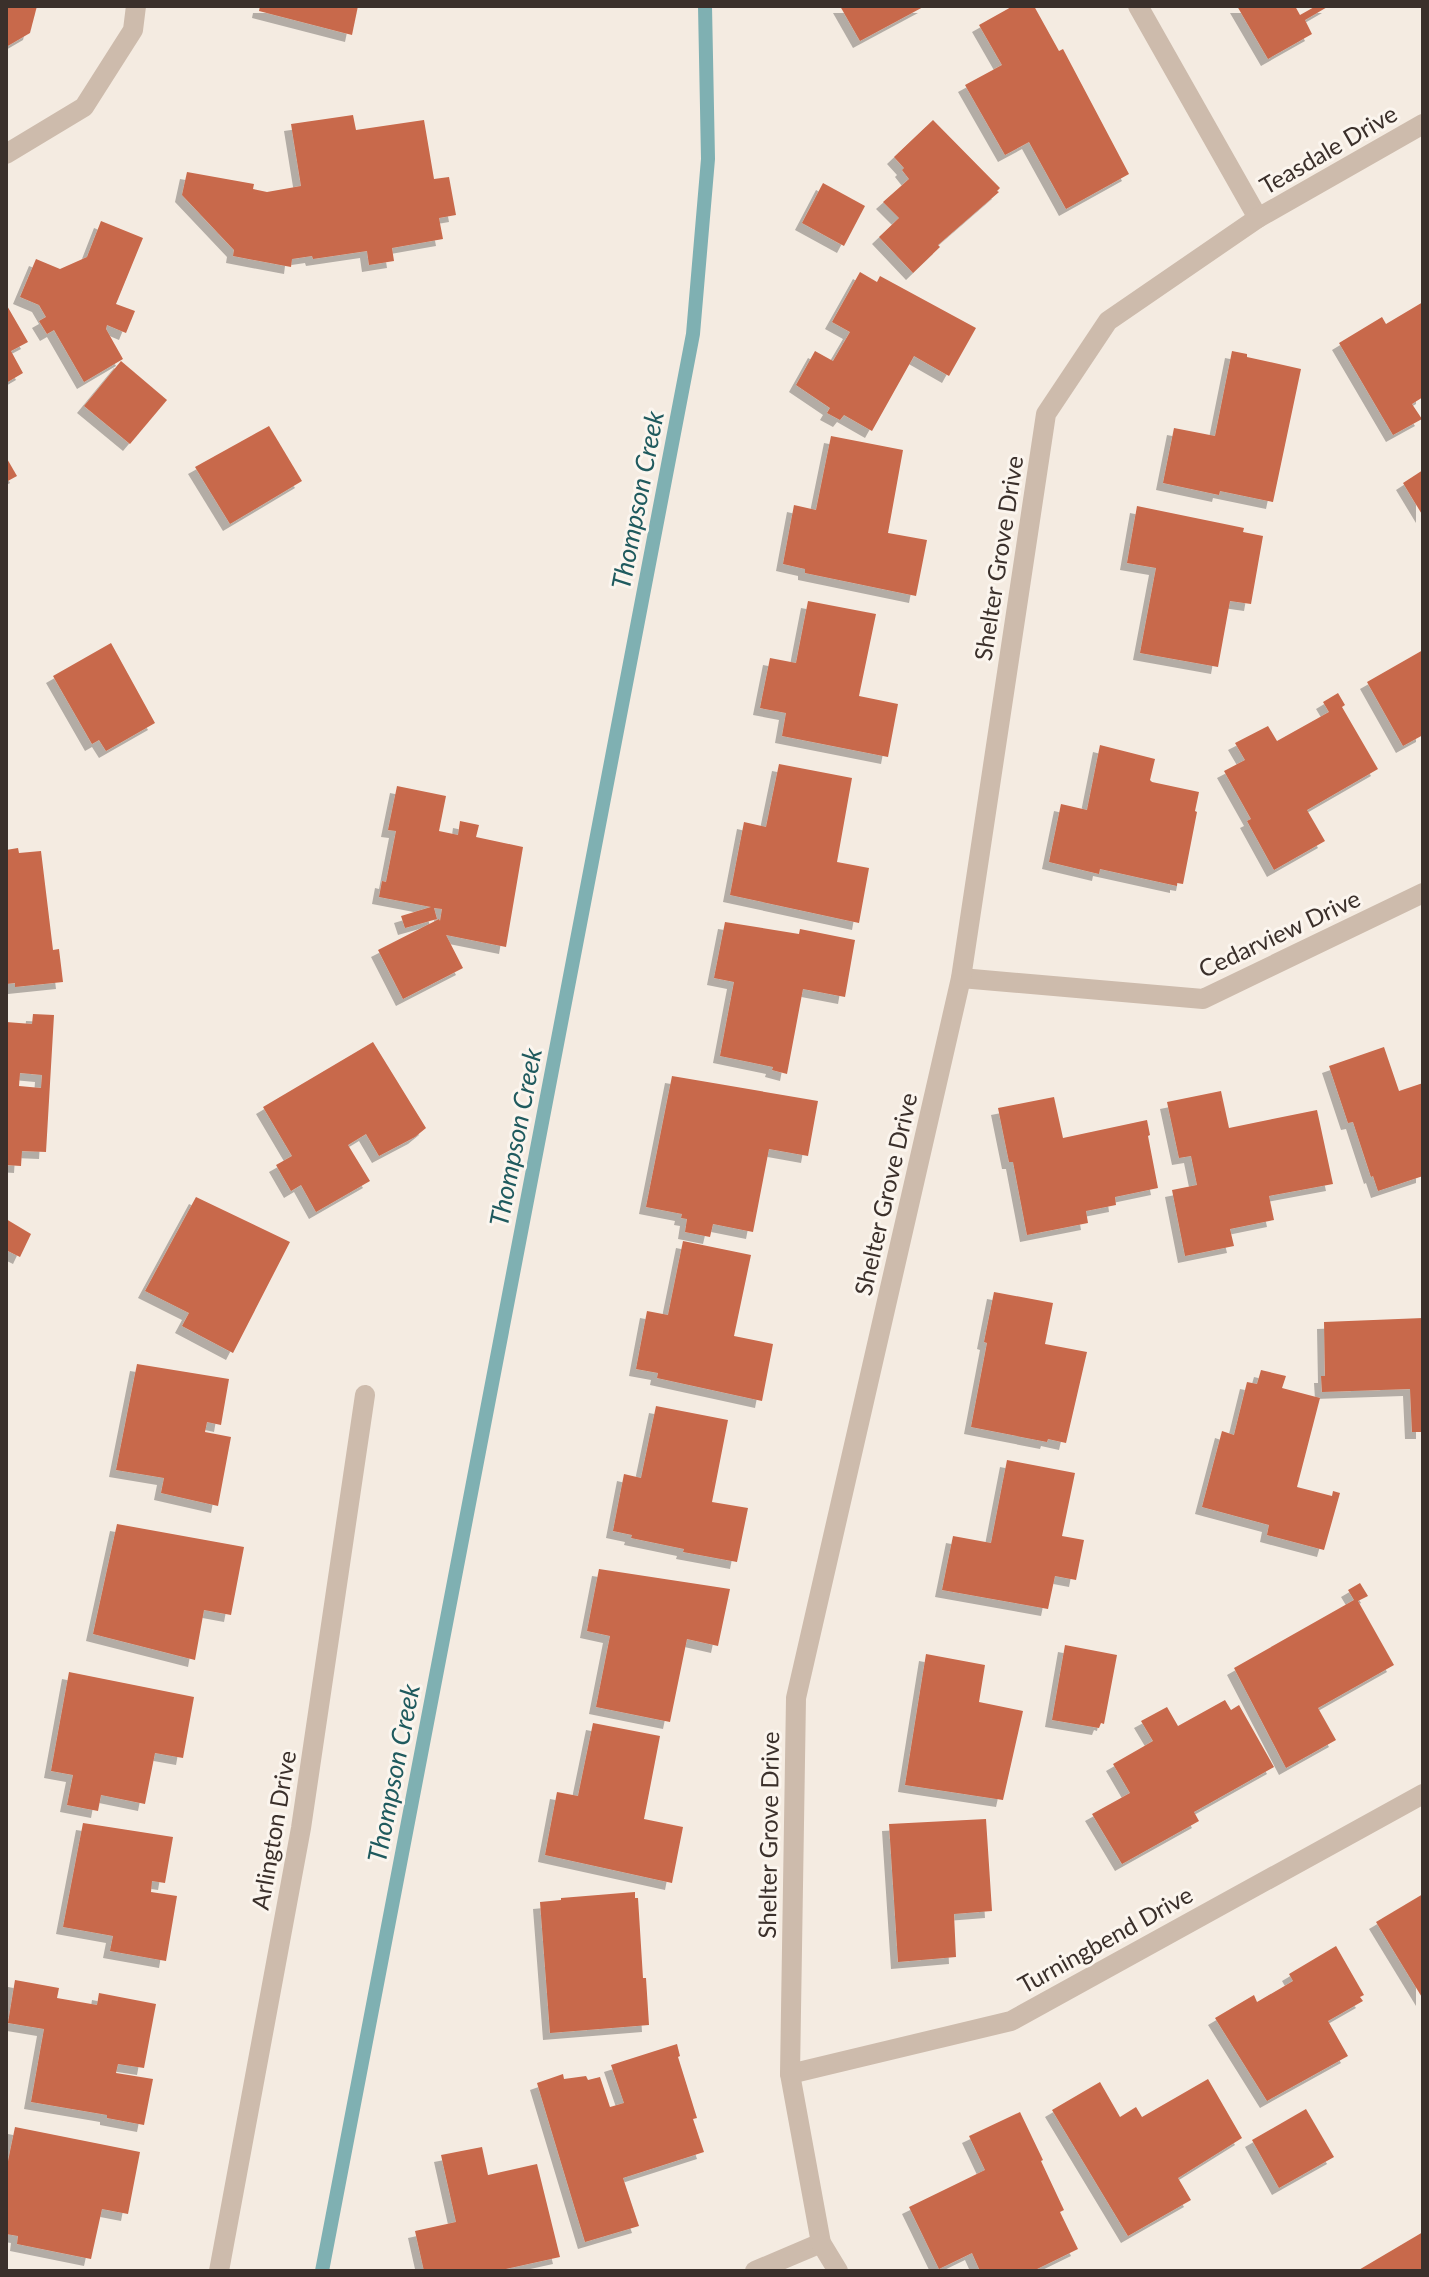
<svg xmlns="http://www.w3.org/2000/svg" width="1429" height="2277" font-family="Lato,sans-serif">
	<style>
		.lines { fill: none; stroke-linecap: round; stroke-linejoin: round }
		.stream { stroke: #7fb0b2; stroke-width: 14 }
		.building { fill: #c8694b; fill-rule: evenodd; filter: url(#shadow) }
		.street { stroke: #cdbbac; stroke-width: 20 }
		.labels { text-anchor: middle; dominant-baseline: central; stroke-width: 6; stroke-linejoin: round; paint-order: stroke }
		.street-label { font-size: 24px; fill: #3b302b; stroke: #fbf5ee }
		.water-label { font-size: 26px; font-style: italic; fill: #1f5a5e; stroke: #fbf5ee }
	</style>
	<defs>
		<filter id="shadow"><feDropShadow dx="-7" dy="7" stdDeviation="0" flood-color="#0004"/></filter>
	</defs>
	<rect width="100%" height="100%" fill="#f4ebe1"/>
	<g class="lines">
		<path class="stream" d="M322,2271L693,334L708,159L705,6"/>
	</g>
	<g class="building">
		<path d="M6,6H37L30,33L6,47Z"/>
		<path d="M260,6H358L352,35L259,11Z"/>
		<path d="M840,6H925L860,41Z"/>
		<path d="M1013,6H1034L1059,51L1063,49L1129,174L1066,209L1029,142L1005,155L965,85L1002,65L979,25Z"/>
		<path d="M1237,6H1295L1300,15L1316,6H1329L1305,20L1312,34L1268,59Z"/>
		<path d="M353,115L356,130L424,120L434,179L449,177L456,215L439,218L443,239L392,248L394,261L369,265L367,251L313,259L312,256L292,259L291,267L233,256L234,250L182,195L187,172L254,184L253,189L267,192L301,186L291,124Z"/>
		<path d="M933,120L1000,188L997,191L999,192L938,245L940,247L913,273L879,237L899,218L883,202L909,179L902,170L904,168L894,157Z"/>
		<path d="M823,183L865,206L844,246L802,223Z"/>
		<path d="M101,221L143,238L116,304L135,311L126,333L107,325L106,329L123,359L84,382L54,330L47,334L39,321L46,317L39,305L20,297L36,259L60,269L87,257Z"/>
		<path d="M860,272L877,282L880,276L976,328L949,376L914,356L872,431L844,415L840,420L827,413L830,408L796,385L815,351L833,361L850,332L832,322Z"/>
		<path d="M1423,302V397L1412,404L1422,419L1393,435L1339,343L1382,317L1386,324Z"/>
		<path d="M6,304L28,342L11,351L23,373L6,383Z"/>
		<path d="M1232,351L1247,354V357L1301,369L1273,502L1220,491L1219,495L1163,483L1174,428L1215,436Z"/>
		<path d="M121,361L167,400L130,444L84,406Z"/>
		<path d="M269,426L302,481L230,524L195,467Z"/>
		<path d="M831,436L903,450L888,533L927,540L916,596L805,573V569L783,564L794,505L816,510Z"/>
		<path d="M6,457L17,476L6,482Z"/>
		<path d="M1423,470V516L1403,483Z"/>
		<path d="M1137,506L1244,528L1243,532L1263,536L1251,604L1230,601L1218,667L1140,653L1156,568L1127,563Z"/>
		<path d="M808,601L876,614L859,696L898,704L888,757L782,736L786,713L760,708L770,658L796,663Z"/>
		<path d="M111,643L155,723L106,751L99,740L92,744L53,676Z"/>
		<path d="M1423,650V735L1403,746L1367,682Z"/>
		<path d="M1338,693L1345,705L1342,707L1378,769L1307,810L1325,841L1274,870L1247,821L1251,819L1224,771L1245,760L1235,743L1268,726L1277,741L1329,712L1323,702Z"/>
		<path d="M1100,745L1155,759L1150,780L1152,782L1199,792L1195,811L1197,812L1183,884L1177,883V886L1100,869L1099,874L1049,862L1061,804L1087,810Z"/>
		<path d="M779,764L852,778L837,862L869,868L859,923L730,895L744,822L766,827Z"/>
		<path d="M397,786L446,796L439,831L458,835L460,821L479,825L476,837L523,847L506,947L446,935L463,968L403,999L378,950L439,919L440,921L442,909L434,908L437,919L405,928L401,916L431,907L379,897L382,881L386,882L396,831L388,830Z"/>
		<path d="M18,848L19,853L41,851L53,950L59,949L63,982L15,987V983L6,984V850Z"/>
		<path d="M725,922L799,934L800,929L855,940L845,997L803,989L787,1074L772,1070L773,1067L720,1056L734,982L714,978Z"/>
		<path d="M33,1014L54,1015L46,1152L22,1151L21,1166L6,1165V1022L32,1024ZM20,1073L42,1075L41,1088L19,1086Z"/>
		<path d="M373,1042L426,1128L415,1137L379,1156L366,1134L348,1145L370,1181L316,1212L301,1185L291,1191L276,1165L292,1156L263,1107Z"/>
		<path d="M1384,1047L1399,1091L1423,1083V1176L1378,1191L1373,1176L1371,1177L1353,1122L1348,1123L1329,1066Z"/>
		<path d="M672,1076L818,1101L808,1156L769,1149L753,1232L713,1224L710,1237L685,1232L687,1219L681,1218L682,1214L646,1207Z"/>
		<path d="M1221,1091L1229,1128L1317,1110L1333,1184L1269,1196L1274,1220L1230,1229L1234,1246L1185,1256L1172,1190L1197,1185L1191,1156L1179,1158L1167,1102Z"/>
		<path d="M1054,1097L1063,1138L1147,1120L1150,1135L1148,1136L1158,1188L1115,1197L1116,1205L1086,1211L1088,1223L1027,1235L1013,1162H1009L998,1108Z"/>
		<path d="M196,1197L290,1242L233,1353L182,1326L189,1313L145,1291Z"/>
		<path d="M6,1219L31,1234L20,1257L6,1250Z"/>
		<path d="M683,1241L751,1255L734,1336L773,1344L762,1401L657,1378L658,1373L636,1369L647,1311L668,1315Z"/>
		<path d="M994,1292L1053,1303L1045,1344L1087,1352L1066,1443L1048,1439L1047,1442L971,1427L987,1343L984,1342Z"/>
		<path d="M1423,1318V1432H1412L1410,1389L1322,1392L1321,1376H1325L1324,1322Z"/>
		<path d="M137,1364L229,1379L221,1425L207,1422L205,1432L231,1437L218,1506L161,1493L164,1478L116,1470Z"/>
		<path d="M1261,1370L1286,1376L1282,1388L1320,1398L1297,1487L1332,1496L1333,1491L1340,1493L1324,1550L1267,1535L1269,1525L1202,1507L1222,1431L1234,1435L1247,1382L1257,1384Z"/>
		<path d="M656,1406L728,1420L712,1502L748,1508L737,1562L683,1552L684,1549L631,1538L632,1535L613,1531L624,1474L641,1478Z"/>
		<path d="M1007,1460L1075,1473L1062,1536L1084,1540L1076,1580L1055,1576L1048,1609L942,1590L953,1536L991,1543Z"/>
		<path d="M117,1524L244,1547L231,1615L204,1610L195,1660L93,1634Z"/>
		<path d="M599,1569L730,1589L718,1646L687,1639L670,1722L596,1707L610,1636L587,1631Z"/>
		<path d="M1360,1583L1368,1596L1358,1601L1394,1665L1318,1708L1336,1740L1286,1768L1234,1668L1354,1600L1348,1590Z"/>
		<path d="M1065,1645L1117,1655L1104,1724L1101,1723L1099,1728L1052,1720Z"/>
		<path d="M926,1654L985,1665L979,1702L1023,1711L1003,1800L905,1785Z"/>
		<path d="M69,1672L194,1697L183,1758L155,1753L145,1804L101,1795L98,1811L67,1805L73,1775L51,1771Z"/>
		<path d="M1225,1700L1231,1710L1239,1705L1274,1767L1194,1812L1199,1821L1122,1864L1092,1814L1130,1793L1113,1764L1153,1741L1141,1721L1167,1707L1178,1726Z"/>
		<path d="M593,1723L660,1736L644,1819L683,1827L672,1883L545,1855L557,1792L578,1796Z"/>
		<path d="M986,1819L992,1911L954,1914L956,1957L898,1962L889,1824Z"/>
		<path d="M83,1823L173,1837L165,1883L152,1881L151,1892L177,1896L166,1961L110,1951L113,1936L63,1927Z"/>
		<path d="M635,1892V1898H638L643,1978H646L649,2025L550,2033L540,1902L561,1900V1898Z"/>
		<path d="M1423,1894V1999L1376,1922Z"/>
		<path d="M1336,1946L1364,1995L1360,1997L1363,2001L1328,2021L1348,2056L1267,2101L1215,2018L1254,1995L1257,2002L1293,1981L1289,1974Z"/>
		<path d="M15,1980L59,1988L57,1998L97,2005L99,1993L156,2004L144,2068L118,2064L116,2073L153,2079L144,2125L107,2118V2115L31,2102L44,2029L8,2023Z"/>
		<path d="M677,2044L680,2056L678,2057L697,2118L693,2119L704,2152L623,2178L639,2226L585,2242L537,2083L563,2074L564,2079L586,2076L588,2080L600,2077L610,2107L624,2103L611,2065Z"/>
		<path d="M1208,2079L1242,2138L1178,2178L1191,2200L1128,2236L1052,2110L1100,2082L1120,2117L1136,2107L1142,2117Z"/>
		<path d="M1306,2109L1334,2157L1279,2188L1252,2140Z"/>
		<path d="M1020,2112L1043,2160L1041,2161L1064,2210L1060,2212L1078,2249L1033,2271H980L972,2253L939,2269L909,2207L985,2170L969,2136Z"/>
		<path d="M15,2127L140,2152L128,2214L102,2209L91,2259L17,2244L18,2236L6,2234V2171Z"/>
		<path d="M482,2147L488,2175L537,2164L560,2257L497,2271H424L415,2231L456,2222L441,2155Z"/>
		<path d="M1423,2232V2271H1357Z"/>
	</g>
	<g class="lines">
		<g class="street">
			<path d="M1138,6L1258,218"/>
			<path d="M6,154L84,107L133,30L136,6"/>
			<path d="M961,978L1203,999L1423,893"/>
			<path d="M790,2074L1011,2021L1423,1794"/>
			<path d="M219,2271L301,1828L365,1395"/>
			<path d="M755,2271L821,2243"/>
			<path d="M838,2271L821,2243L790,2074L796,1698L961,978L1046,414L1108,321L1258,218L1423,124"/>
		</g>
	</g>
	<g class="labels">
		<g class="street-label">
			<text transform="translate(1328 149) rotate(-30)">Teasdale Drive</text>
			<text transform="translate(998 558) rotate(-81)">Shelter Grove Drive</text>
			<text transform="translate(1279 933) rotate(-25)">Cedarview Drive</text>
			<text transform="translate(885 1194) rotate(-77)">Shelter Grove Drive</text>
			<text transform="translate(273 1830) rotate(-80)">Arlington Drive</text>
			<text transform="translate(768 1835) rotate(-89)">Shelter Grove Drive</text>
			<text transform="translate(1105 1939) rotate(-29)">Turningbend Drive</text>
		</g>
		<g class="water-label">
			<text transform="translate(637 500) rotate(-79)">Thompson Creek</text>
			<text transform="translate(515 1137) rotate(-79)">Thompson Creek</text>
			<text transform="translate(393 1773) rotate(-79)">Thompson Creek</text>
		</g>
	</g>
	<rect width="1429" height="2277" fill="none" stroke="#3b302b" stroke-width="16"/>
</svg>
